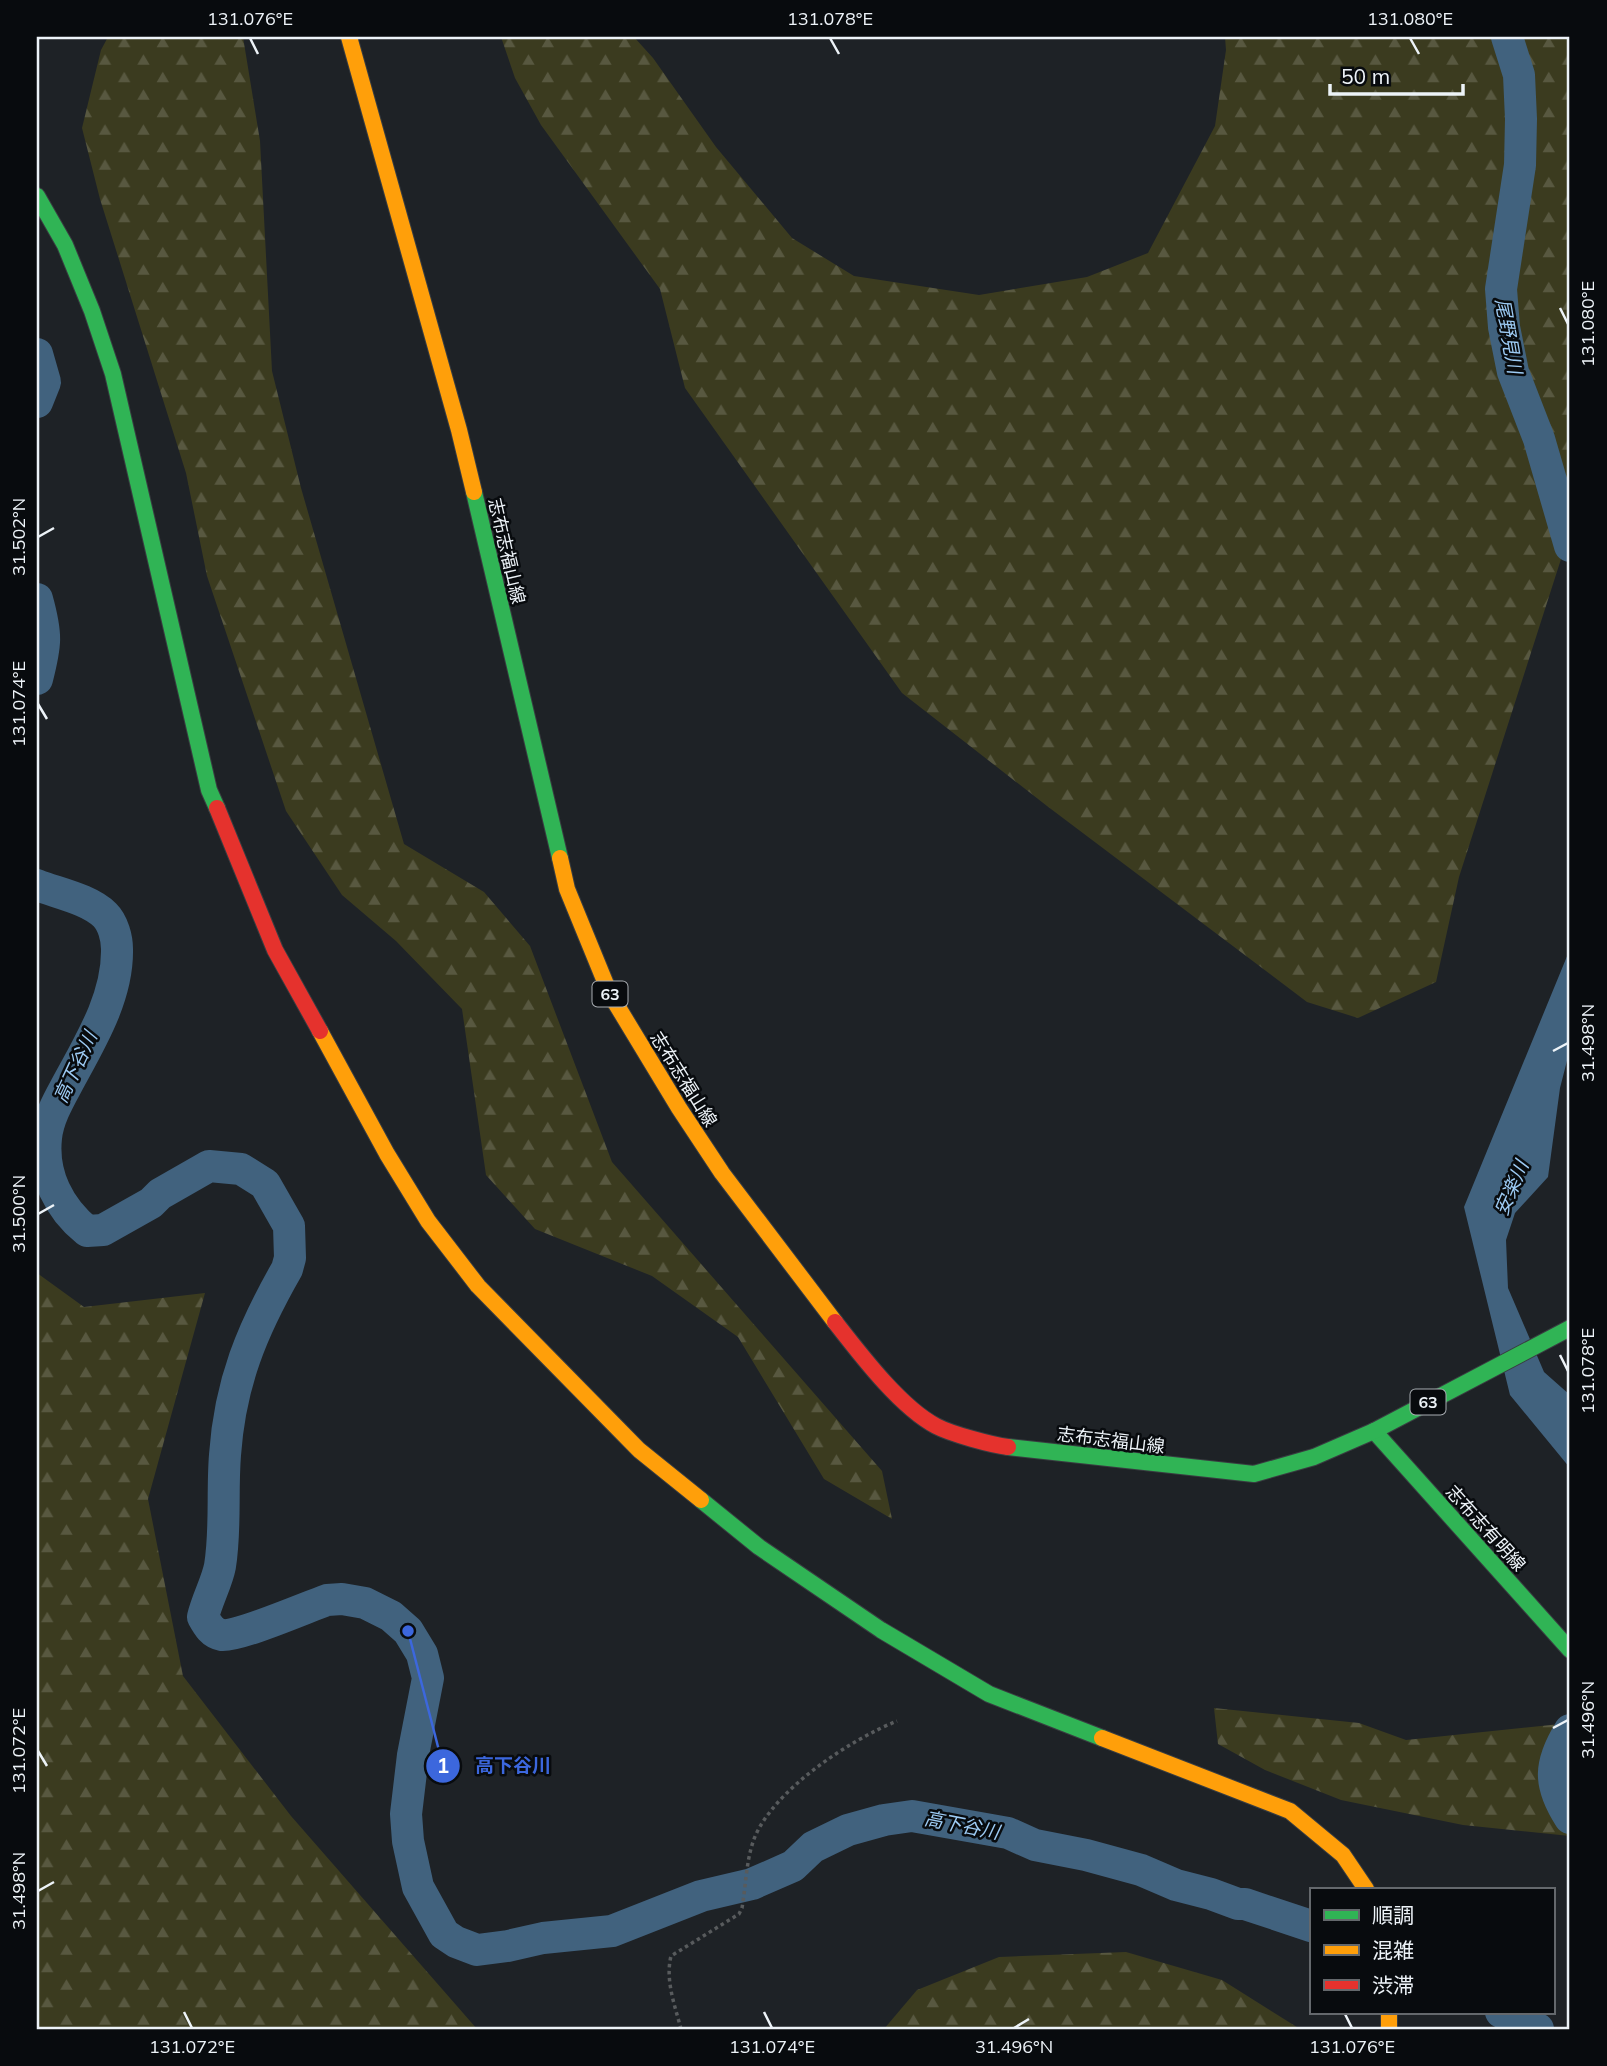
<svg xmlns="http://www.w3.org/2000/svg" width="1607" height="2066" font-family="Mulish,'Noto Sans JP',sans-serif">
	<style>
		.forest { fill: url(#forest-firs) }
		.water { fill: #41627e }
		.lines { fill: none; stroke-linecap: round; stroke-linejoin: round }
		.river { stroke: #41627e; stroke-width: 32 }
		.fast-casing { stroke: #393d41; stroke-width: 18 }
		.slow-casing { stroke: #393d41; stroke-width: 18 }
		.jam-casing { stroke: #393d41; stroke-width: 18 }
		.path { stroke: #585b5d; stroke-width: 3.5; stroke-dasharray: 3.5 3.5; stroke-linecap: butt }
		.fast { stroke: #30b455; stroke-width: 16 }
		.slow { stroke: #ff9f0a; stroke-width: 16 }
		.jam { stroke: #e5322d; stroke-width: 16 }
		.ticks { fill: none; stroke: #edf3f8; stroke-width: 2.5 }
		.labels { text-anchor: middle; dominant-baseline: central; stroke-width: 5; stroke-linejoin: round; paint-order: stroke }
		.shield { fill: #080b0e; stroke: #a8adb2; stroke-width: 2 }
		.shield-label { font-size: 16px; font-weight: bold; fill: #edf3f8 }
		.street-label { font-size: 18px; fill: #edf3f8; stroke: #080b0e }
		.water-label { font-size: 19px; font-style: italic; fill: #9dcbf4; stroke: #080b0e }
		.leader { fill: none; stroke: #3c67dd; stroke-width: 2.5 }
		.callout-dot { fill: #3c67dd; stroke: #080b0e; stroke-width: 2.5 }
		.mark-label { font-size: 21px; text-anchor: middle; font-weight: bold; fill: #fff }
		.callout-label { font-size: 19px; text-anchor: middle; font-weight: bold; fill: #3c67dd; stroke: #080b0e; stroke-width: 5; stroke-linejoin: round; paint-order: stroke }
		.neatline { fill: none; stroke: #edf3f8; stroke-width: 2.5 }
		.ticks-label { font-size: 18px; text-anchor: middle; fill: #edf3f8 }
	</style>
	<defs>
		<pattern id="forest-firs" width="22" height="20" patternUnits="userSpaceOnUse" patternTransform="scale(1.75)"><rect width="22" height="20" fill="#3b3b1f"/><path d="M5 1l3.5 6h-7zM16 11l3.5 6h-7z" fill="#585840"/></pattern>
	</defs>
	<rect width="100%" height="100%" fill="#1e2226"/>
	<g class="forest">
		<path d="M108,37H243L260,141L272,371L301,488L404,844L484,892L530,946L612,1162L882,1471L892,1519L824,1479L738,1337L652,1276L535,1229L486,1175L462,1009L396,941L342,895L286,811L207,576L186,473L100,199L82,128L101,50Z"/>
		<path d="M501,37H634L653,58L716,147L792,238L854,276L979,295L1087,277L1148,253L1215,126L1226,50L1225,37H1570V531L1459,877L1436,982L1358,1018L1307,1002L1047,806L902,693L685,388L660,289L541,125L515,78Z"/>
		<path d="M37,1273L84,1307L205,1293L148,1499L183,1676L291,1816L477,2029H37Z"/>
		<path d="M1214,1708L1359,1723L1406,1740L1570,1723V1836L1463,1825L1341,1800L1265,1770L1218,1744Z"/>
		<path d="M1126,1952L1222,1980L1300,2029H884L917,1990L999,1957Z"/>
	</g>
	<path class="water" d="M1570,949V1049L1560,1088L1548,1177L1515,1213L1506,1240L1508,1288L1544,1372L1570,1395V1468L1510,1395L1464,1207Z"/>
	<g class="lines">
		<g class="river">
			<path d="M1507,37L1519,75L1521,119L1520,165L1501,289L1504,327L1513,372L1539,439L1570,546"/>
			<path d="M37,354L45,382L37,402"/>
			<path d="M37,599C47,635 46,644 37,679"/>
			<path d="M37,885C57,893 89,899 105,915C113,923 117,938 117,949C118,995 92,1039 70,1079C61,1096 48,1117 46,1138C42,1175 59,1208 87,1231L103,1230L151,1203L160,1194L209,1166L241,1169L265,1184L289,1226L290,1258L287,1269C252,1330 230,1383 225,1455C222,1492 226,1529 220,1566C217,1582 207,1600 203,1617C208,1626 212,1633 222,1635C238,1637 307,1607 327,1600L342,1599L365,1603L391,1616L408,1631L422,1654L428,1678L413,1755L406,1814L408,1841L418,1887L444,1934L456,1942L477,1950L508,1946L543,1938L612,1931L701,1896L752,1884L793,1866L813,1847L848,1830L884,1820L912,1816L1008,1833L1035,1845L1086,1855L1141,1870L1176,1885L1211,1894L1238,1904H1245L1311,1926"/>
			<path d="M1570,1730C1549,1764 1548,1784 1570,1818"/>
			<path d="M1501,2012L1538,2029"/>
		</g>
		<defs>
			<g id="fast">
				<path d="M37,196L65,245L92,311L113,374L209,790L217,808"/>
				<path d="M474,492L560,858"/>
				<path d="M1374,1431L1570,1650"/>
				<path d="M1008,1447L1254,1474L1314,1457L1374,1431L1570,1328"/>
				<path d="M701,1500L759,1547L881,1630L989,1694L1102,1738"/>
			</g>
			<g id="slow">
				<path d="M349,37L459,430L474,492"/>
				<path d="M560,858L567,889L610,994L679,1108L722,1173L835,1322"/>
				<path d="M320,1031L387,1154L428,1221L478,1286L639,1450L701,1500"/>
				<path d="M1102,1738L1290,1811L1343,1855L1366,1889"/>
				<path d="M1389,2012V2029"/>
			</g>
			<g id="jam">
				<path d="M217,808L275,950L320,1031"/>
				<path d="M835,1322C860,1354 900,1407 936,1426C951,1434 992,1445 1008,1447"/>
			</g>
		</defs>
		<use href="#fast" class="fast-casing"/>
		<use href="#slow" class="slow-casing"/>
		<use href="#jam" class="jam-casing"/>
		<path class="path" d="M681,2029C675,2006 665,1980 671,1956L739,1914L742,1908C746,1885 746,1861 754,1839C773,1790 850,1740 897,1721"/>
		<use href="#fast" class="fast"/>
		<use href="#slow" class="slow"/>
		<use href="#jam" class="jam"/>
	</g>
	<path class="ticks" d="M250,38L258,54M830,38L839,54M1410,38L1419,54M1560,308L1568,324M38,537L54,528M38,704L47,719M1553,1051L1568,1043M38,1214L54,1205M1560,1355L1568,1371M1553,1728L1568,1720M38,1751L47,1766M38,1891L54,1882M184,2012L192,2028M764,2012L772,2028M1344,2012L1352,2028M1014,2028L1029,2019"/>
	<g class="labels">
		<g class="shield">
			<rect x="592.5" y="981.5" width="35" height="25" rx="5"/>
			<rect x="1410.5" y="1389.5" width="35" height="25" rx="5"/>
		</g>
		<g class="shield-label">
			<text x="610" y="994">63</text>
			<text x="1428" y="1402">63</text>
		</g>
		<g class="street-label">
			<text transform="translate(507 551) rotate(77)">志布志福山線</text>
			<text transform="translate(684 1079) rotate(58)">志布志福山線</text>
			<text transform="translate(1111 1440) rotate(7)">志布志福山線</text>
			<text transform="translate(1486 1528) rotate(48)">志布志有明線</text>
		</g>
		<g class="water-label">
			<text transform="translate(1509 336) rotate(80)">尾野見川</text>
			<text transform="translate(75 1067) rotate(-65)">高下谷川</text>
			<text transform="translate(1511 1188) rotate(-67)">安楽川</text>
			<text transform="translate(962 1825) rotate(11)">高下谷川</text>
		</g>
	</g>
	<path class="leader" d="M408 1631L443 1766"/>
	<g class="callout-dot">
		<circle cx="408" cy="1631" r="7"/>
		<circle cx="443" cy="1766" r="18"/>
	</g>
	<g class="mark-label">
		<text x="443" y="1773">1</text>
	</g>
	<g class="callout-label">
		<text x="513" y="1772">高下谷川</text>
	</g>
	<rect width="1607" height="2066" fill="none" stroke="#080b0e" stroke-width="77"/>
	<rect x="1310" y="1888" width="245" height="126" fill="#080b0e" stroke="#64686c" stroke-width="2"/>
	<rect x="1324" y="1910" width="35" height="10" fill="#30b455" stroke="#64686c" stroke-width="2"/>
	<text x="1372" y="1923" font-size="21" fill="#edf3f8">順調</text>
	<rect x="1324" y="1945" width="35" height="10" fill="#ff9f0a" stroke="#64686c" stroke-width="2"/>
	<text x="1372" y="1958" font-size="21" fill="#edf3f8">混雑</text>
	<rect x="1324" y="1980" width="35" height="10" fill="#e5322d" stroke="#64686c" stroke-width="2"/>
	<text x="1372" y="1993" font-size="21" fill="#edf3f8">渋滞</text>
	<path d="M1330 84v10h133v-10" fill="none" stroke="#edf3f8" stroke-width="3.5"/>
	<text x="1341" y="84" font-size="21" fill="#edf3f8" stroke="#080b0e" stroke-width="5" paint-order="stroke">50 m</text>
	<rect x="38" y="38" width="1530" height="1990" class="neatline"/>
	<g class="ticks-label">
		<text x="250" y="25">131.076°E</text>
		<text x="830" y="25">131.078°E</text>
		<text x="1410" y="25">131.080°E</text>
		<text transform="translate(1588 324) rotate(-90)" y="6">131.080°E</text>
		<text transform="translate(19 537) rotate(-90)" y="6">31.502°N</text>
		<text transform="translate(19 704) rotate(-90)" y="6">131.074°E</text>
		<text transform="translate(1588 1043) rotate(-90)" y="6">31.498°N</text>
		<text transform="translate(19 1214) rotate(-90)" y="6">31.500°N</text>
		<text transform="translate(1588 1371) rotate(-90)" y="6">131.078°E</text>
		<text transform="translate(1588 1720) rotate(-90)" y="6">31.496°N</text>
		<text transform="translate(19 1751) rotate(-90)" y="6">131.072°E</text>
		<text transform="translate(19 1891) rotate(-90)" y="6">31.498°N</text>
		<text x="192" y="2053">131.072°E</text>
		<text x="772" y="2053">131.074°E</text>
		<text x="1014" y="2053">31.496°N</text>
		<text x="1352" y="2053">131.076°E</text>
	</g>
</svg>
